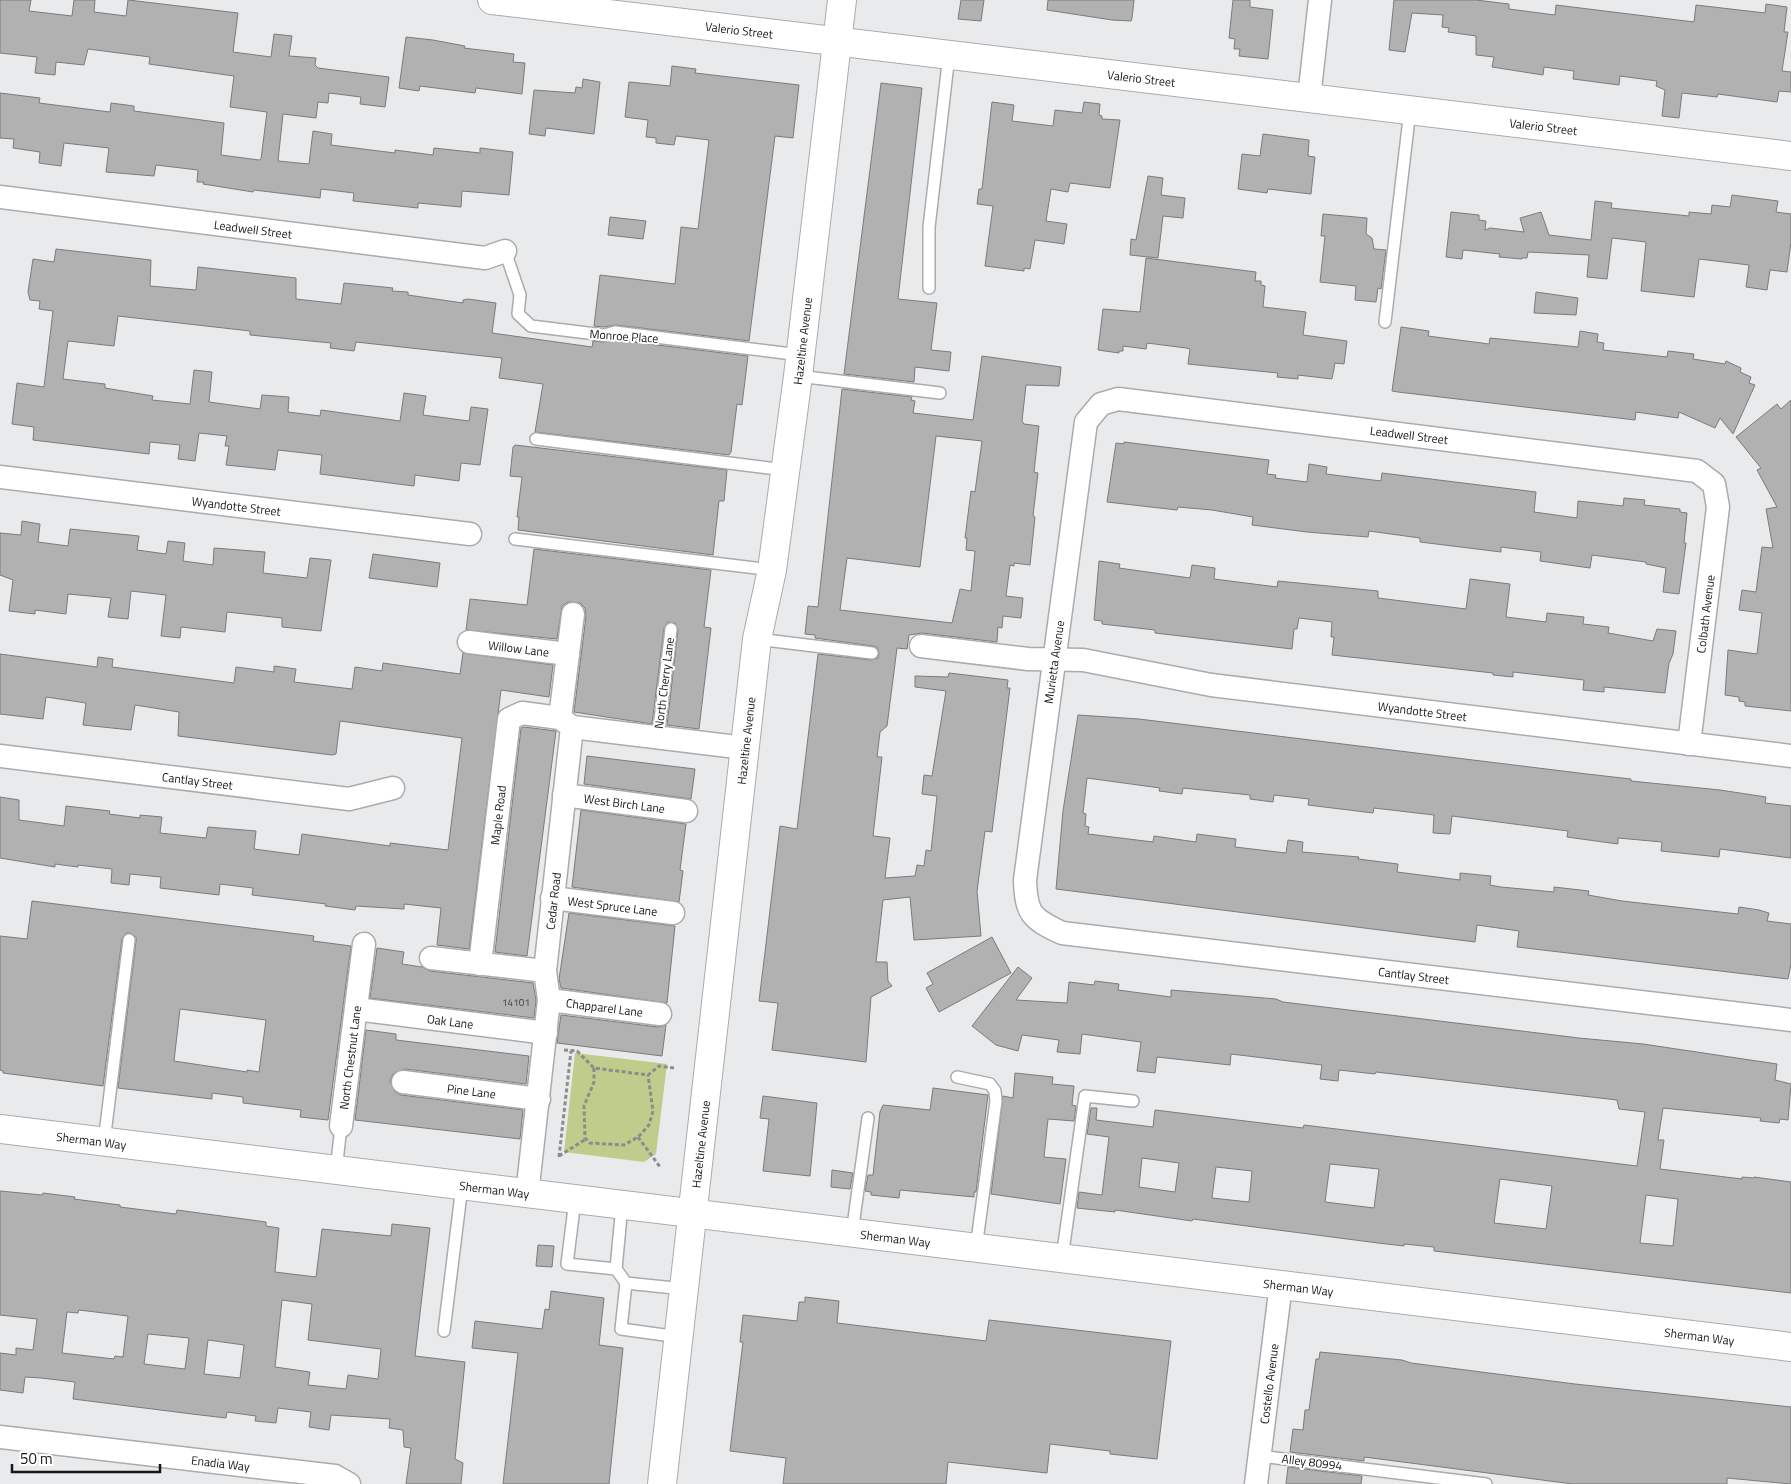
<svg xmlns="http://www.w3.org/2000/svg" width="1791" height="1484" font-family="'Titillium Web',sans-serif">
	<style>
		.green { fill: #becd8b }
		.building { fill: #b2b1b2; stroke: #7c7b7b; fill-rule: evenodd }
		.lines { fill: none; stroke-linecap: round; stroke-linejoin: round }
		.service-casing { stroke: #ababac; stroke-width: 14 }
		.minor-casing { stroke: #ababac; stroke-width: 25 }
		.tertiary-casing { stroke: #ababac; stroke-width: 30 }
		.primary-casing { stroke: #ababac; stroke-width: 30 }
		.path { stroke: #8c8c8d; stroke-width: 3; stroke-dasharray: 4 2.5; stroke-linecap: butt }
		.service { stroke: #fff; stroke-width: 11 }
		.minor { stroke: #fff; stroke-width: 22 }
		.tertiary { stroke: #fff; stroke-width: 28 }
		.primary { stroke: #fff; stroke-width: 28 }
		.labels { text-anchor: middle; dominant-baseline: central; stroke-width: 4; stroke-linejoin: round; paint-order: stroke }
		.number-label { font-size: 10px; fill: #3e3e3e }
		.street-label { font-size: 12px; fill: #171717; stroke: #fff }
	</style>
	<rect width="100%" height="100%" fill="#e9eaeb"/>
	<path class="green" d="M575,1053L667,1064L656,1154L644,1162L564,1152Z"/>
	<g class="building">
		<path d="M0,0H31L29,11L72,16L74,0H95L94,12L126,16L128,0L238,13L233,52L271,57L274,34L292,36L289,56L316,58L315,65L318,68L389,77L385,107L360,104L361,97L329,93L328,103L318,102L316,118L283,114L278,161L309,164L313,131L332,134L331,145L395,153V150L433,155L434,148L480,153V148L513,152L509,195L462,191L461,207L418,203V208L353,201L354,193L321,189L320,198L254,190L253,192L203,184L204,182H197L198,170L156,165L154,176L106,172L109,148L64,143L61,166L39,163L40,152L13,148L14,139L0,138V93L40,98L39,103L110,112L111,103L134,106V111L224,123L221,155L259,160L261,159L267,112L230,107L234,76L149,64L150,57L88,49L84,65L56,62L55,75L35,73L37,57L0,53Z"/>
		<path d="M961,0H984L981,21L958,19Z"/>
		<path d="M1048,0H1134L1132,18L1131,21L1112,20L1047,10Z"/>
		<path d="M1233,0H1250V7L1273,10L1268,59L1239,56L1240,49H1234L1235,39L1229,38Z"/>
		<path d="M1394,0H1476L1509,4V9L1555,15L1556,5L1694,22L1696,5L1765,13L1766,4L1787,7L1784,32H1788L1782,71L1791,72V92L1779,91L1777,102L1718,94L1717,97L1682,93L1679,118L1662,116L1665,90L1656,86L1657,81L1620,76L1619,85L1573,79L1574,71L1544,67L1543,75L1492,67L1494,57L1476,55V36L1448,32L1449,28L1442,27L1443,15L1412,13L1405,52L1389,50Z"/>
		<path d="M406,37L433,40L465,46L464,48L514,54L513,62L525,63L522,94L476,88L475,93L420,86L419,91L399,88Z"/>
		<path d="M672,66L696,69L695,73L799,85L793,138L775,136L749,341L616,325L603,327L594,326L600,275L675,284L681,227L698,229L709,140L676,136L674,145L656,143V138L646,137L648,120L625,117L629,82L670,86Z"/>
		<path d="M583,79L600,82L594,134L546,128L545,136L529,134L534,90L575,93L576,87L582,88Z"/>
		<path d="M881,83L922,88L898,299L937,303L931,350L951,352L949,371L915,367L914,382L844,374Z"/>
		<path d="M992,102L1014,105L1012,121L1053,126L1055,110L1082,113L1084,102L1100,104L1099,115L1102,116V119L1120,120L1110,188L1070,183L1068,192L1051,189L1046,221L1067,224L1064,244L1035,240L1030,269L1024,268V271L985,266L993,206L977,204L979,189H982Z"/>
		<path d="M1263,134L1309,140L1308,156L1315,157L1311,194L1268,189L1267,193L1238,189L1242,154L1260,156Z"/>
		<path d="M1148,176L1163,178L1161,195L1185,198L1183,218L1163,216L1158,258L1130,255L1131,239L1136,240Z"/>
		<path d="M1732,195L1778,201L1776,212L1791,214V242L1787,272L1770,270L1767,290L1746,287L1749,265L1699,259L1694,297L1641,291L1646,242L1612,238L1607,279L1587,277L1589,255L1528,252L1527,258H1522V259L1499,257L1500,254L1463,250L1462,259L1446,257L1451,212L1479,215V220L1486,221L1485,230L1490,228L1524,232L1520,218L1541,212L1549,235L1591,240L1595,201L1612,203L1611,208L1689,216V212L1711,214L1712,205L1730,207Z"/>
		<path d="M1323,214L1367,218L1366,234L1372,238L1374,249L1386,250L1381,289L1378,288L1376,302L1355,300L1356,286L1320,282L1325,236H1321Z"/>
		<path d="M610,217L646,221L643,239L608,235Z"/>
		<path d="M56,249L151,260L150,286L196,290L198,267L296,278V299L341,304L344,283L393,288L392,291L408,292V295L463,303V300L468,299L496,303L492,333L592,347L593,341L603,342L616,340L748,356L742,405L737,404L731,452L729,455L535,432L543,384L499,378L502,358L356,342L354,351L330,348L331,343L250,335V331L118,316L114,346L68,341L63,379L105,384V388L153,396L152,400L190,404L194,370L212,372L209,402L260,409L262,395L289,397L288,412L320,416L321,410L400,421L404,393L426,396L423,415L469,421L471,407L488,409L480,465L461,463L459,481L415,475L414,486L320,474L322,455L278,450L275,470L226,465L229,446H225L227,436L199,433L195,461L178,459L180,445L150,442L149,454L33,440L34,427L12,424L17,383L44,387L53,311L39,309L40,301L30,300L28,292L33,259L54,262Z"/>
		<path d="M1146,258L1256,272L1255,281H1261V285L1265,286L1263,307L1306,312L1303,335L1347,341L1344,364L1335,363L1332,379L1298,375V379L1277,377L1278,373L1188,364L1190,349L1186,348L1147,343L1146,349L1123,346V351H1119V353L1098,350L1103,309L1140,312Z"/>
		<path d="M1536,292L1578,298L1576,315L1534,313Z"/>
		<path d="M1401,327L1429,331L1428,336L1489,344L1490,338L1578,347L1580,331L1598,334L1597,342L1604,343L1603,350L1667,357L1668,351L1694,354L1693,359L1725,364L1726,361L1741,368L1740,372L1751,377L1749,383L1755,385L1733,434L1720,418L1715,428L1679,412L1678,418L1636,412L1635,420L1398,392L1392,391Z"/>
		<path d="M982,356L1061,367L1059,386L1026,385L1022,421L1024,424L1039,426L1034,472L1038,473L1033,516L1035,517L1030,565L1014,563V566L1010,565L1006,596L1023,598L1021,618L1003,616L1002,628L998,627L997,642L922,633L909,635L907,649L897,648L887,726L880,732L877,757H882L873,836L890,838L885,878L915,876L917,865L924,866L926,850L931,851L937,796L922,794L924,775L932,776L946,691L915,687V676L948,677L949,673L1008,680L1007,688H1010L992,832L985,831L977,891L981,936L914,940L910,897L883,900L876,962H887L888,981L892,986L871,997L866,1062L772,1050L778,1003L759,1001L765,952L780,826L797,829L818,654L871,660L878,658L879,653L877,647L873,646L815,638V635L805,634L808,606L818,607L842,389L912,397L911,400L915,401L913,413L973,420ZM936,436L982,441L975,492L971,491L965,538H967L966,550L975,551L971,591L960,589L952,623L840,610L847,558L920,567Z"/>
		<path d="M1791,400V711L1745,706V702L1739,701V697L1725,695L1728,650L1757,654L1762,613L1739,610L1742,590L1756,592L1762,547L1773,548L1766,509L1777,507L1757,470L1761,468L1736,437L1777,404L1781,409Z"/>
		<path d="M1124,442L1269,460L1267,474L1276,475L1275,478L1307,482L1309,464L1327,467L1326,474L1381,481L1382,473L1536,492L1534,512L1577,518L1578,501L1623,506L1624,498L1645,500L1644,505L1680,509V512L1687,513L1684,543H1686L1679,594L1663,592L1666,568L1646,564V562L1592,555L1590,568L1540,561L1541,552L1501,547V552L1420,542V538L1369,531L1368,537L1307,532L1252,525L1253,517L1212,510L1178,507L1177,510L1107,502L1116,443L1124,444Z"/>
		<path d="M515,445L727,470L724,501H719L713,555L518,530L519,517H517L522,477L510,476L513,447Z"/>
		<path d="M22,521L40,524L38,542L68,546L70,529L139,536L137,550L166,554L168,541L185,543L183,561L213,565L214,548L265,552L263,573L307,578L310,558L331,560L321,631L282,627V618L227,612L225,632L181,627L180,638L161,636L166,595L131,591L128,619L108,617L111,598L68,594L66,614L35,610V614L9,611L13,580L0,575V533L21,535Z"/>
		<path d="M534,549L711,570L704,627L711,628L699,729L667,725L678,630L675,623L668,622L664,628L652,724L574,712L586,616L585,608L580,603L568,602L562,606L557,639L466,630L470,599L527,605Z"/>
		<path d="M373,554L440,563L437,587L369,578Z"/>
		<path d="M1099,561L1120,564L1119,568L1190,578L1192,565L1215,568L1214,579L1277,587L1278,581L1378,591V598L1466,609L1470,579L1510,584L1506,617L1546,622L1547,613L1584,617L1583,624L1609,627L1608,633L1653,641L1657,629L1676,631L1673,654L1669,663L1665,693L1604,687V692L1583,690L1584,680L1513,672V677L1493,675V673L1332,655L1334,637H1331L1332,622L1299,618L1297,629H1294L1292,649L1155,633V630L1102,624V621L1094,620Z"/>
		<path d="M463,653L553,665L549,697L501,690L469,949L437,945L441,908L404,904V909L356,906L355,910L325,906L326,904L252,895L253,888L220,884L219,895L160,888L161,877L130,874L129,885L111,883L112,869L78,865V867L55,864V867L0,858V797L19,800V820L64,826L66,806L110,811L109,814L140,818V815L162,817L160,833L206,838L208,827L256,831L254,849L299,855L302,834L390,846V843L448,850L462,738L340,721L336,754L332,755L178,736L179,712L135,705L131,730L83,725L86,703L46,697L43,719L0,714V654L97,667L98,657L113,659L112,667L234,683L236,667L274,672V666L296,669L294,682L352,689L355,667L382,671L383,663L460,674Z"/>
		<path d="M1078,715L1139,719L1587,774L1631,779V781L1720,790L1766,797L1765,803L1791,806V858L1720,849L1719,857L1661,851L1662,842L1618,838V844L1603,842L1567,837L1568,831L1452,816L1450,834L1433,833L1434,815L1374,808L1373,813L1308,805L1309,799L1274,795L1273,802L1250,799V795L1183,788L1182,794L1159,791L1160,788L1087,778L1083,813L1086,814L1085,826L1089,827L1088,834L1153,842L1154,836L1196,842L1197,834L1236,839L1235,847L1286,853L1288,840L1303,842L1302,852L1359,857L1358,859L1398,864L1397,872L1460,880V873L1491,876L1490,885L1501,887L1554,892V887L1589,891L1588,895L1622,901L1738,914L1739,907L1759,910L1769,913L1767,921L1791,924V964L1788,979L1517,947L1519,931L1477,925L1475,942L1056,889L1063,811Z"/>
		<path d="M524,727L556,731L527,956L495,952L521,728Z"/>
		<path d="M587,756L695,769L691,799L584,784Z"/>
		<path d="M581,810L686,824L680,870L683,871L679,902L572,887Z"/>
		<path d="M32,901L314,936L313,941L351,946L328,1120L300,1117L301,1110L243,1103V1097L212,1093V1099L118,1088L136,941V937L130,933H126L122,939L103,1086L3,1073V1071L0,1070V936L27,939ZM180,1009L266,1020L259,1072L247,1070V1072L174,1061Z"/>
		<path d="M569,913L675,926L667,1003L561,988L559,979Z"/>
		<path d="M992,937L1011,973L939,1012L926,988L933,984L927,973Z"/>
		<path d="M377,948L404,952L402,964L422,967L430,971L533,983L536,1000L534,1018L370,998Z"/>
		<path d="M1018,967L1032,978L1016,1000L1067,1003L1069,982L1094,985L1095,981L1119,984L1118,990L1171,997V990L1276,999L1283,1002L1579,1038L1643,1044L1777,1064L1775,1080L1791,1084L1788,1120L1780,1119L1779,1123L1760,1121L1761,1118L1663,1108L1658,1140H1664L1660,1169L1742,1179V1177L1754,1178V1177L1791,1182V1293L1434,1251V1247L1404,1244V1246L1378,1243L1193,1219L1192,1221L1115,1210V1212L1077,1208L1079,1192L1102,1195L1109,1137L1087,1134L1091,1108H1097L1096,1120L1153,1127L1155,1110L1303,1128L1304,1125L1637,1166L1645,1112L1619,1109L1617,1100L1376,1072L1375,1074L1339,1070L1338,1081L1320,1079L1322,1065L1231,1054L1230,1065L1157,1057L1155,1073L1137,1071L1141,1042L1082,1034L1080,1054L1057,1052L1059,1040L1022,1035L1018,1051L996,1045L972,1026ZM1142,1158L1179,1163L1175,1192L1139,1187ZM1330,1164L1379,1169L1374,1208L1325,1202ZM1216,1167L1252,1171L1249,1202L1212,1198ZM1500,1179L1552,1186L1546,1229L1494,1223ZM1646,1195L1678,1199L1673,1246L1640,1243Z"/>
		<path d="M561,1015L658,1027L666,1025L662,1056L557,1043Z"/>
		<path d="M366,1030L396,1034V1040L529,1056L526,1084L405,1069L393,1074L390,1081L395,1092L401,1095L523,1110L520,1139L355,1120Z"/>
		<path d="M1015,1073L1053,1077L1052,1084L1074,1086L1072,1105L1076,1106L1074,1121L1048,1119L1044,1157L1066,1159L1060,1204L991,1194L1003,1096L1013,1098Z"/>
		<path d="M933,1088L988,1095L976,1192H974V1197L900,1190L899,1198L871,1195V1192L865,1191L868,1175H873L880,1112L883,1105L930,1110Z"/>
		<path d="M763,1096L817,1103L810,1176L763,1171L769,1119L760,1118Z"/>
		<path d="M832,1170L853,1173L850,1189L831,1187Z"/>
		<path d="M0,1191L42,1195L43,1193L75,1197L74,1199L120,1205V1207L176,1214L177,1210L266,1222V1226L279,1228L275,1272L316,1277L322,1229L391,1236L392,1224L430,1228L415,1356L465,1362L455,1459L463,1463L461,1484H406L411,1448L404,1447L403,1430L389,1428L390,1419L331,1415L329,1430L309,1427L311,1412L278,1408L276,1423L255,1421L256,1416L227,1412L226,1418L192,1414L73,1399L75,1382L41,1378L25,1377L23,1393L0,1390V1353L16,1355V1348L33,1350L37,1319L0,1315ZM282,1300L312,1304L308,1340L381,1349L378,1379L348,1375L346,1389L308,1385L310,1372L275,1367ZM79,1310L128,1316L123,1357L115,1356L114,1359L62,1353L67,1312L78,1313ZM148,1334L189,1338L185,1369L144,1364ZM208,1340L244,1345L240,1378L204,1374Z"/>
		<path d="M538,1245L554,1246L552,1267L536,1266Z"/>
		<path d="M551,1291L604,1298L599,1345L623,1348L609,1484H503L518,1353L472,1348L475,1321L542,1329L545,1309L549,1310Z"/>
		<path d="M805,1297L839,1301L837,1323L986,1341L989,1320L1171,1341L1157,1459L1110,1454V1451L1050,1444L1047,1473L948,1462L946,1484H783L786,1458L730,1451L743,1342H740L743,1315L797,1321L799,1302H805Z"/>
		<path d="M1320,1352L1402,1360L1411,1363L1575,1384L1791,1407V1484L1727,1478V1484H1573L1364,1457V1461L1290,1452L1293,1429L1303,1430L1305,1410H1309L1316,1359H1319Z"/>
		<path d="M1288,1467L1362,1476L1361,1484H1286Z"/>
	</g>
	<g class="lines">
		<defs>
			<g id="service">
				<path d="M505,251L520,295L518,314L531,326L604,335L615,332L800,355"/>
				<path d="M929,288V227L949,55"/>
				<path d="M1385,322L1410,110"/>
				<path d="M798,376L940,393"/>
				<path d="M536,439L785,470"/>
				<path d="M515,539L772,570"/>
				<path d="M757,639L872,653"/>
				<path d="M658,737L671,629"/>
				<path d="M957,1077L990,1084L995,1091L996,1101L976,1248"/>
				<path d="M104,1142L129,940"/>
				<path d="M336,1171L341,1126"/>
				<path d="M575,1200L567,1264L616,1269L626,1283"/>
				<path d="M852,1233L868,1118"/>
				<path d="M1062,1258L1085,1096L1133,1101"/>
				<path d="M616,1269L622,1205"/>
				<path d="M444,1331L462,1186"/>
				<path d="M679,1337L621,1329L626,1283L684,1289"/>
				<path d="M1260,1456L1486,1484"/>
			</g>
			<g id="minor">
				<path d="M1309,98L1320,0"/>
				<path id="s1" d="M0,197L485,258L505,251"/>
				<path id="s2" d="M0,477L470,534"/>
				<path id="s3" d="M469,642L568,654"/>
				<path id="s4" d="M921,646L1028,659L1083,660L1211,685L1791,756"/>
				<path d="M572,727L745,748"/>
				<path id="s5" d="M1689,744L1718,507L1714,484L1697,471L1118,399L1101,404L1086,422L1025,880C1026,914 1032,919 1062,933L1791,1020"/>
				<path id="s6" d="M0,756L349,799L393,788"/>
				<path id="s7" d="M564,795L686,811"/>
				<path id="s8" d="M552,898L673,913"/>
				<path d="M431,958L545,971"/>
				<path id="s9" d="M480,964L509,719L522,713L560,718"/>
				<path id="s10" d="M549,1000L660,1014"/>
				<path id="s11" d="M356,1009L546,1033"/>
				<path id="s12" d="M403,1082L539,1099"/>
				<path id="s13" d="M341,1126L364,944"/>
				<path id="s14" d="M527,1194L549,1000L545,971L572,727L560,718L573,614"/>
				<path id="s15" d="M0,1437L335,1476L349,1484"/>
				<path id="s16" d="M1256,1484L1281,1284"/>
			</g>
			<g id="tertiary">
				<path id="s17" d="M492,0L1791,156"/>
				<path id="s18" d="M662,1484L757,639L772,570L798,376L842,0"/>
			</g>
			<g id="primary">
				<path id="s19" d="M0,1129L1791,1347"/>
			</g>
		</defs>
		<use href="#service" class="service-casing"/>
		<use href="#minor" class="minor-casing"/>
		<use href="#tertiary" class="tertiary-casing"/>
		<use href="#primary" class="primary-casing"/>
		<g class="path">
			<path d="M564,1050L577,1051L594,1068L648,1075L659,1066L674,1068"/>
			<path d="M594,1068V1082L584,1106L585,1138L590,1143L624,1145L638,1137L649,1125L653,1111L648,1075"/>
			<path d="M638,1137L660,1167"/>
			<path d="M559,1156L586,1139"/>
			<path d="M559,1157L571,1051"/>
		</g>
		<use href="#service" class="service"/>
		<use href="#minor" class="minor"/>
		<use href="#tertiary" class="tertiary"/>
		<use href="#primary" class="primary"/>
	</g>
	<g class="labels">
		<g class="number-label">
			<text x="516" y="1002">14101</text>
		</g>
		<g class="street-label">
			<text stroke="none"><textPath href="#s17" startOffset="249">Valerio Street</textPath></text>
			<text stroke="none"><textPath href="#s17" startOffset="654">Valerio Street</textPath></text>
			<text stroke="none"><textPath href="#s17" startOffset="1059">Valerio Street</textPath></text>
			<text stroke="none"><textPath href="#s1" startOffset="255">Leadwell Street</textPath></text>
			<text transform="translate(624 336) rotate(4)">Monroe Place</text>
			<text stroke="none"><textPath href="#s18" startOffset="1152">Hazeltine Avenue</textPath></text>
			<text transform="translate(1409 435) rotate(7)">Leadwell Street</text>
			<text stroke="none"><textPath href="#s2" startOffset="238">Wyandotte Street</textPath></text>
			<text stroke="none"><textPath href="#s5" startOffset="131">Colbath Avenue</textPath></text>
			<text stroke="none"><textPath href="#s3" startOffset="50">Willow Lane</textPath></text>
			<text transform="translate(1054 662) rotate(-82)">Murietta Avenue</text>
			<text transform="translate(664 683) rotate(-83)">North Cherry Lane</text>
			<text stroke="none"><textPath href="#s4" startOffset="506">Wyandotte Street</textPath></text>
			<text stroke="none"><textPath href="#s18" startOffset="748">Hazeltine Avenue</textPath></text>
			<text stroke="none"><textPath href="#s6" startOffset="199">Cantlay Street</textPath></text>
			<text stroke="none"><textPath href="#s7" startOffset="61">West Birch Lane</textPath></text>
			<text stroke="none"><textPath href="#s9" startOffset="150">Maple Road</textPath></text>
			<text stroke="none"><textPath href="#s14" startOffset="295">Cedar Road</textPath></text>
			<text stroke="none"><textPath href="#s8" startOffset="61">West Spruce Lane</textPath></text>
			<text stroke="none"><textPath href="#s5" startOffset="1795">Cantlay Street</textPath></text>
			<text stroke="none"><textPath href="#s10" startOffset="56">Chapparel Lane</textPath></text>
			<text stroke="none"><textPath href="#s11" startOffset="95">Oak Lane</textPath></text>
			<text stroke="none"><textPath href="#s13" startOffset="69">North Chestnut Lane</textPath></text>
			<text stroke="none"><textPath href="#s12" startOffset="69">Pine Lane</textPath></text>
			<text stroke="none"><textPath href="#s19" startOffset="92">Sherman Way</textPath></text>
			<text stroke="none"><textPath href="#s18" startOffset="342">Hazeltine Avenue</textPath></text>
			<text stroke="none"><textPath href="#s19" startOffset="498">Sherman Way</textPath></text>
			<text stroke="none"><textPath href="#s19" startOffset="902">Sherman Way</textPath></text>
			<text stroke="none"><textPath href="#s19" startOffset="1308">Sherman Way</textPath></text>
			<text stroke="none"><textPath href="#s19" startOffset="1712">Sherman Way</textPath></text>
			<text stroke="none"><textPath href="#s16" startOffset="101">Costello Avenue</textPath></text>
			<text stroke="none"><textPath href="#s15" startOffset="222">Enadia Way</textPath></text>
			<text transform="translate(1312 1462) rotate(7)">Alley 80994</text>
		</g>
	</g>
	<path d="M12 1464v8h148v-8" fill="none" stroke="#171717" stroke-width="2.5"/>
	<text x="20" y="1464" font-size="15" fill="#171717" stroke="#ffffff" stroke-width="4" paint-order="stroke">50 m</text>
</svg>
